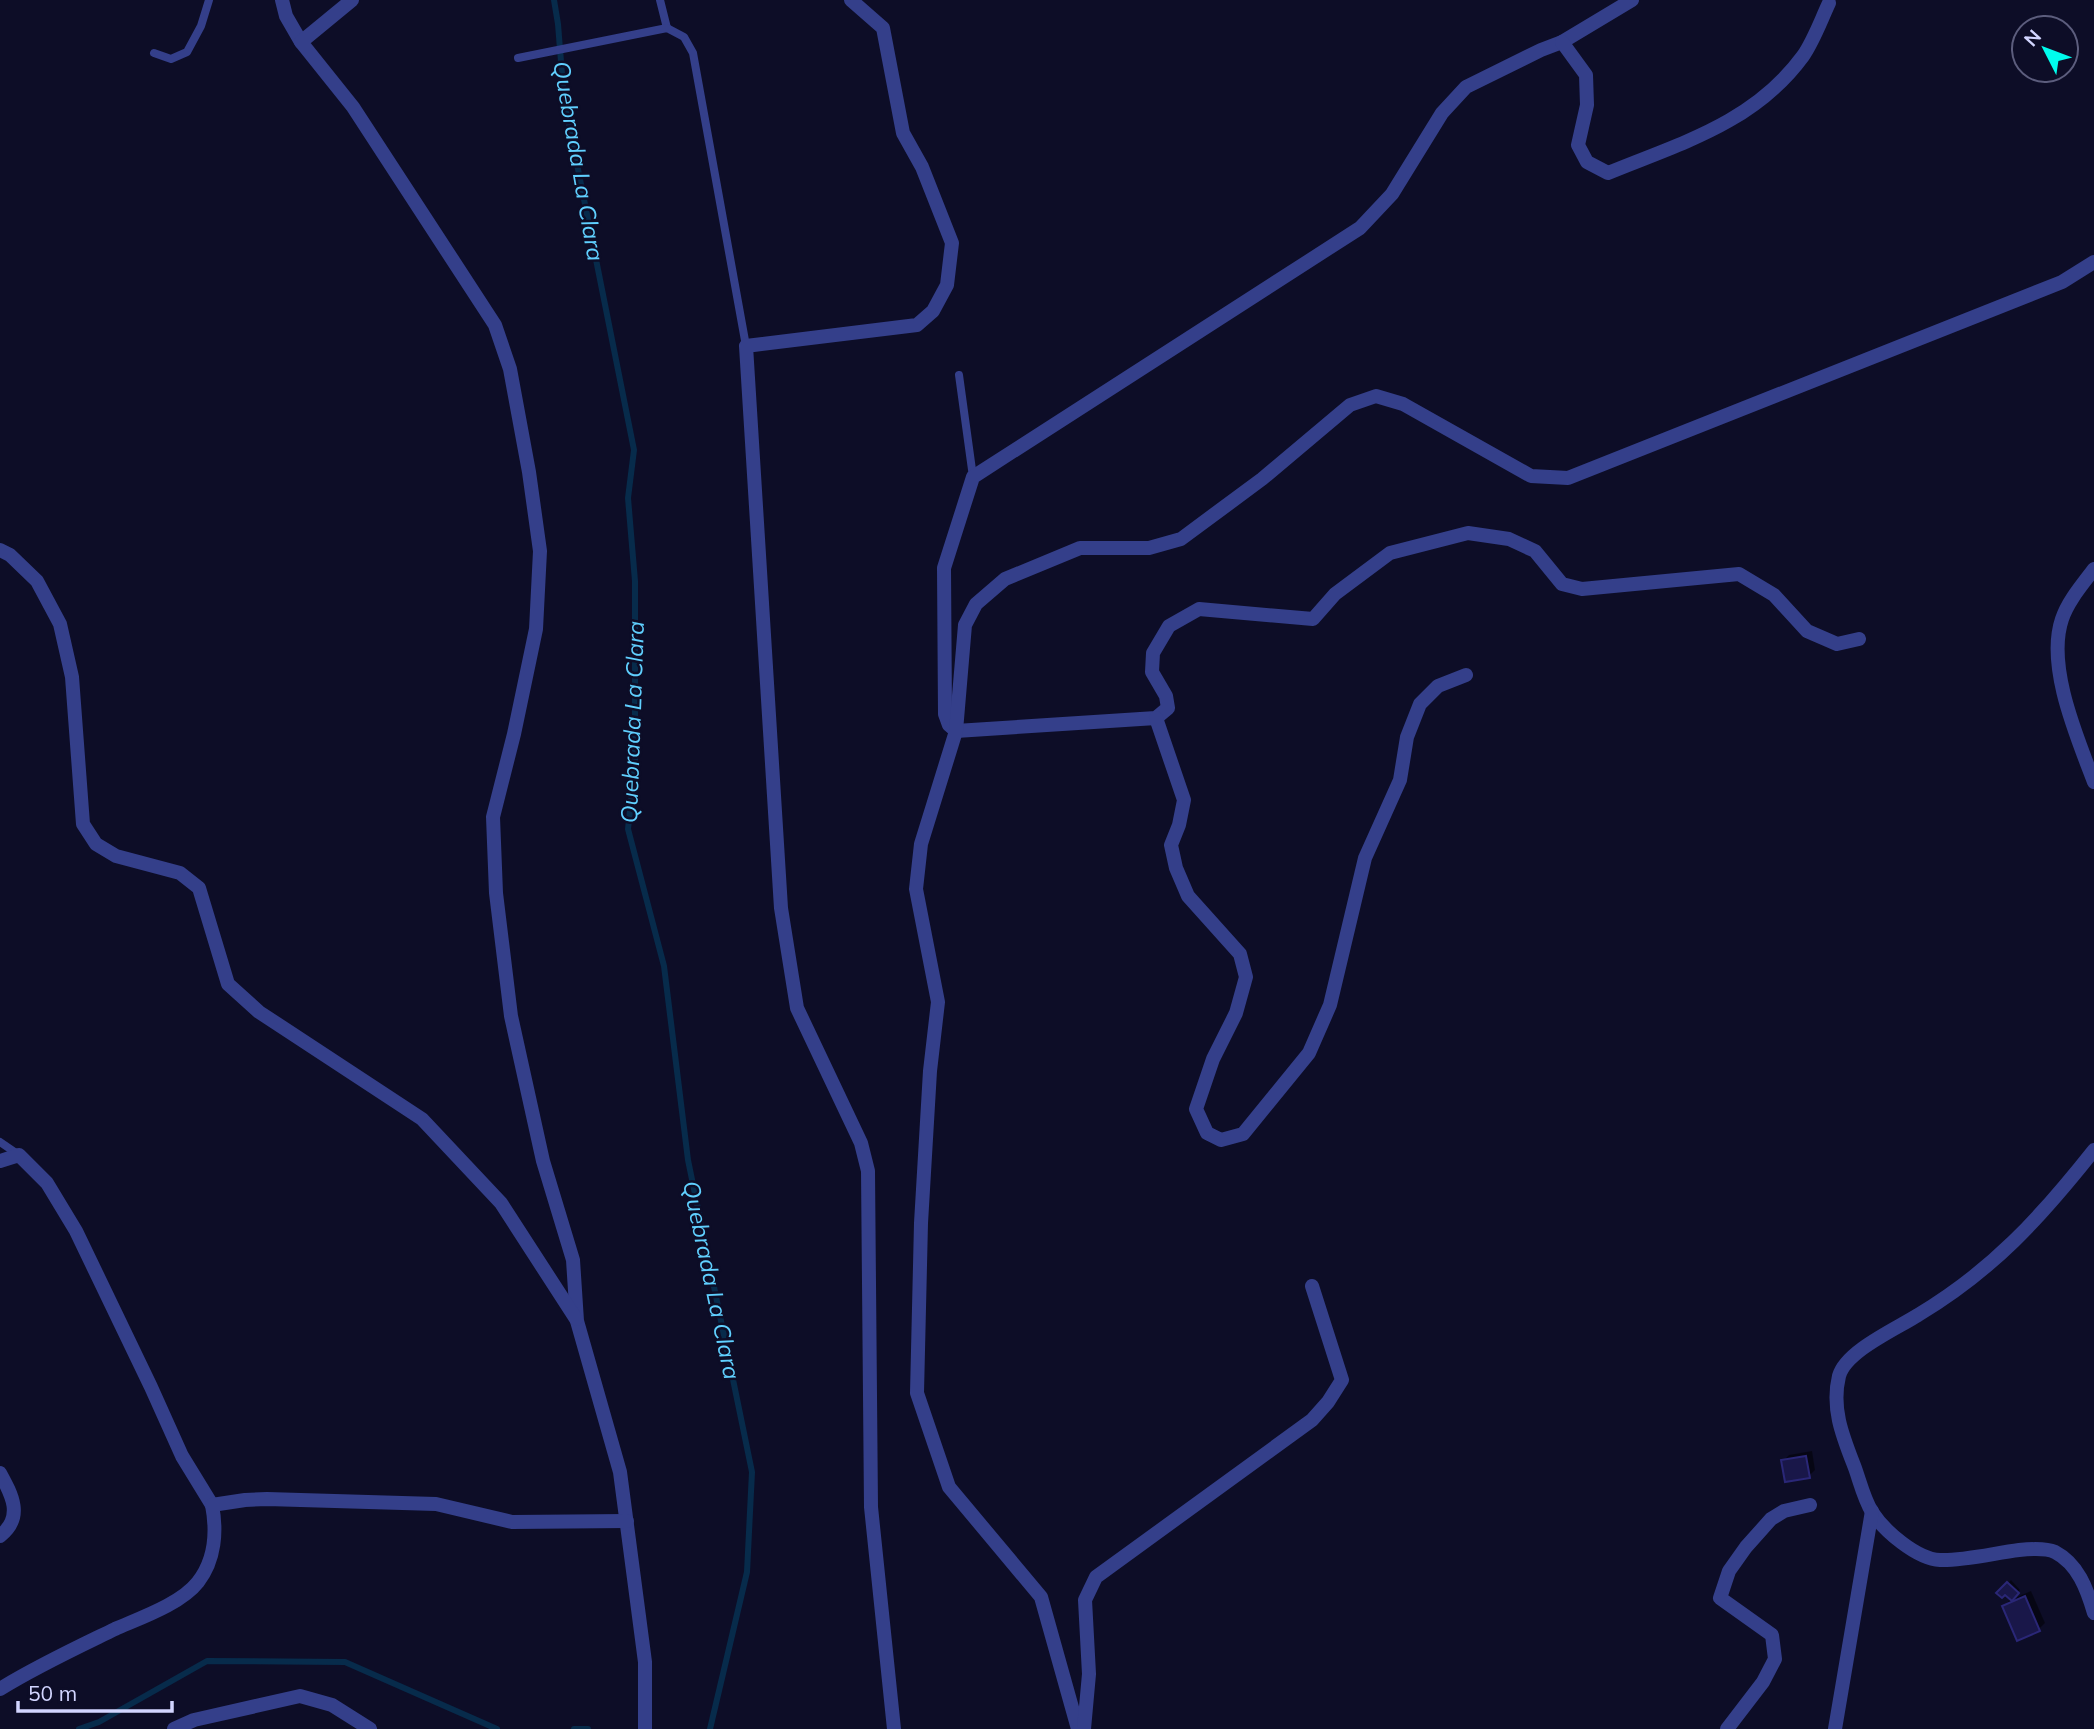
<svg xmlns="http://www.w3.org/2000/svg" width="2094" height="1729" font-family="Mulish,sans-serif">
	<style>
		.shadow { fill: #0007 }
		.lines { fill: none; stroke-linecap: round; stroke-linejoin: round }
		.stream { stroke: #072b4b; stroke-width: 6 }
		.building { fill: #191749; stroke: #2a2777; stroke-width: 2 }
		.service { stroke: #343f8a; stroke-width: 8 }
		.minor { stroke: #343f8a; stroke-width: 14 }
		.labels { text-anchor: middle; dominant-baseline: central; stroke-width: 5; stroke-linejoin: round; paint-order: stroke }
		.water-label { font-size: 23px; font-style: italic; fill: #60d0ff; stroke: #0d0d27 }
	</style>
	<rect width="100%" height="100%" fill="#0d0d27"/>
	<g class="shadow">
		<path d="M1812,1451L1815,1470L1809,1476L1783,1461L1789,1455Z"/>
		<path d="M2011,1580L2020,1590L2012,1598L2005,1592L1999,1593Z"/>
		<path d="M2031,1591L2045,1623L2039,1629L2004,1606L2010,1600Z"/>
	</g>
	<g class="lines">
		<g class="stream">
			<path d="M554,0L558,24L564,99L634,450L628,498L635,581V764L628,829L664,966L688,1160L752,1472L747,1572L710,1729"/>
			<path d="M79,1729L99,1722L207,1661L345,1662L497,1729"/>
			<path d="M574,1729H588"/>
		</g>
	</g>
	<g class="building">
		<path d="M1806,1456L1810,1478L1785,1482L1781,1460Z"/>
		<path d="M2007,1582L2019,1593L2012,1601L2005,1595L2002,1598L1996,1593Z"/>
		<path d="M2025,1596L2040,1631L2017,1641L2002,1606Z"/>
	</g>
	<g class="lines">
		<g class="service">
			<path d="M660,0L667,28"/>
			<path d="M154,53L171,59L187,52L201,26L209,0"/>
			<path d="M518,58L667,28L684,37L693,53L746,346"/>
			<path d="M959,375L973,477"/>
			<path d="M0,1142L19,1155"/>
		</g>
		<g class="minor">
			<path d="M282,0L286,16L301,42"/>
			<path d="M352,0L301,42L353,107L495,325L510,369L529,472L540,551L536,629L514,734L493,817L496,893L511,1016L543,1161L573,1260L577,1321L620,1472L645,1662V1729"/>
			<path d="M851,0L883,28L903,133L922,167L952,243L947,285L933,311L917,325L746,346L781,908L797,1008L861,1143L868,1171L871,1507L894,1729"/>
			<path d="M1632,0L1562,42L1541,50L1466,87L1442,113L1392,194L1360,228L973,477L944,568L945,714L949,725L956,731L1156,718L1168,708L1166,696L1152,672L1153,653L1169,626L1199,609L1313,619L1335,594L1390,553L1468,533L1509,539L1535,551L1562,584L1582,589L1739,574L1774,595L1807,631L1837,644L1859,639"/>
			<path d="M1562,42L1586,75L1587,105L1578,145L1587,162L1608,173C1681,143 1754,123 1803,56C1814,40 1821,20 1829,3"/>
			<path d="M0,550L10,555L37,581L60,624L72,677L83,824L96,844L116,856L180,873L199,888L228,984L259,1012L422,1119L501,1203L576,1319"/>
			<path d="M2094,569C2082,585 2068,601 2062,619C2046,666 2077,737 2094,782"/>
			<path d="M1156,718L1184,800L1179,825L1171,845L1176,868L1188,896L1240,954L1246,977L1236,1013L1213,1059L1196,1109L1207,1133L1221,1140L1243,1134L1309,1053L1330,1005L1365,858L1400,780L1407,737L1420,704L1438,686L1466,675"/>
			<path d="M2094,1150C2040,1218 1993,1270 1918,1315C1896,1329 1846,1351 1839,1376C1831,1409 1843,1437 1855,1468C1860,1482 1864,1499 1872,1512C1884,1531 1917,1559 1940,1560C1962,1561 1995,1553 2019,1550C2029,1549 2046,1548 2055,1552C2078,1564 2087,1589 2094,1613"/>
			<path d="M0,1161L19,1155L47,1183L76,1231L151,1387L182,1456L212,1505"/>
			<path d="M0,1473C12,1495 24,1517 0,1536"/>
			<path d="M0,1689C37,1666 76,1648 115,1629C140,1618 181,1604 198,1582C215,1560 217,1531 212,1505L245,1500L267,1499L436,1504L512,1522L627,1521"/>
			<path d="M174,1729L194,1720L300,1696L332,1705L370,1729"/>
			<path d="M1078,1729L1041,1597L949,1487L917,1393L921,1223L930,1071L938,1002L916,889L921,844L956,731L965,625L976,604L1005,579L1080,548H1149L1181,539L1262,479L1350,405L1376,396L1403,404L1531,476L1568,478L2062,282L2094,262"/>
			<path d="M1084,1729L1089,1674L1085,1600L1096,1577L1312,1420L1328,1402L1342,1380L1312,1286"/>
			<path d="M1727,1729L1763,1682L1775,1659L1772,1635L1720,1598L1729,1571L1746,1547L1771,1519L1784,1511L1810,1505"/>
			<path d="M1835,1729L1872,1511"/>
		</g>
	</g>
	<g class="labels">
		<g class="water-label">
			<text transform="translate(579 161) rotate(80)">Quebrada La Clara</text>
			<text transform="translate(632 722) rotate(-88)">Quebrada La Clara</text>
			<text transform="translate(712 1280) rotate(78)">Quebrada La Clara</text>
		</g>
	</g>
	<g transform="translate(2045 49) rotate(312)"><circle r="33" fill="#0d0d27" stroke="#5c5d7d" stroke-width="2"/>
	<path d="M0-5L12 26L0 18L-12 26Z" fill="#00fded"/>
	<text y="-10" font-size="19" font-weight="bold" text-anchor="middle" fill="#d2d5ff">N</text>
	</g>
	<path d="M18 1701v10h154v-10" fill="none" stroke="#d2d5ff" stroke-width="3.5"/>
	<text x="28" y="1701" font-size="21" fill="#d2d5ff" stroke="#0d0d27" stroke-width="5" paint-order="stroke">50 m</text>
</svg>
